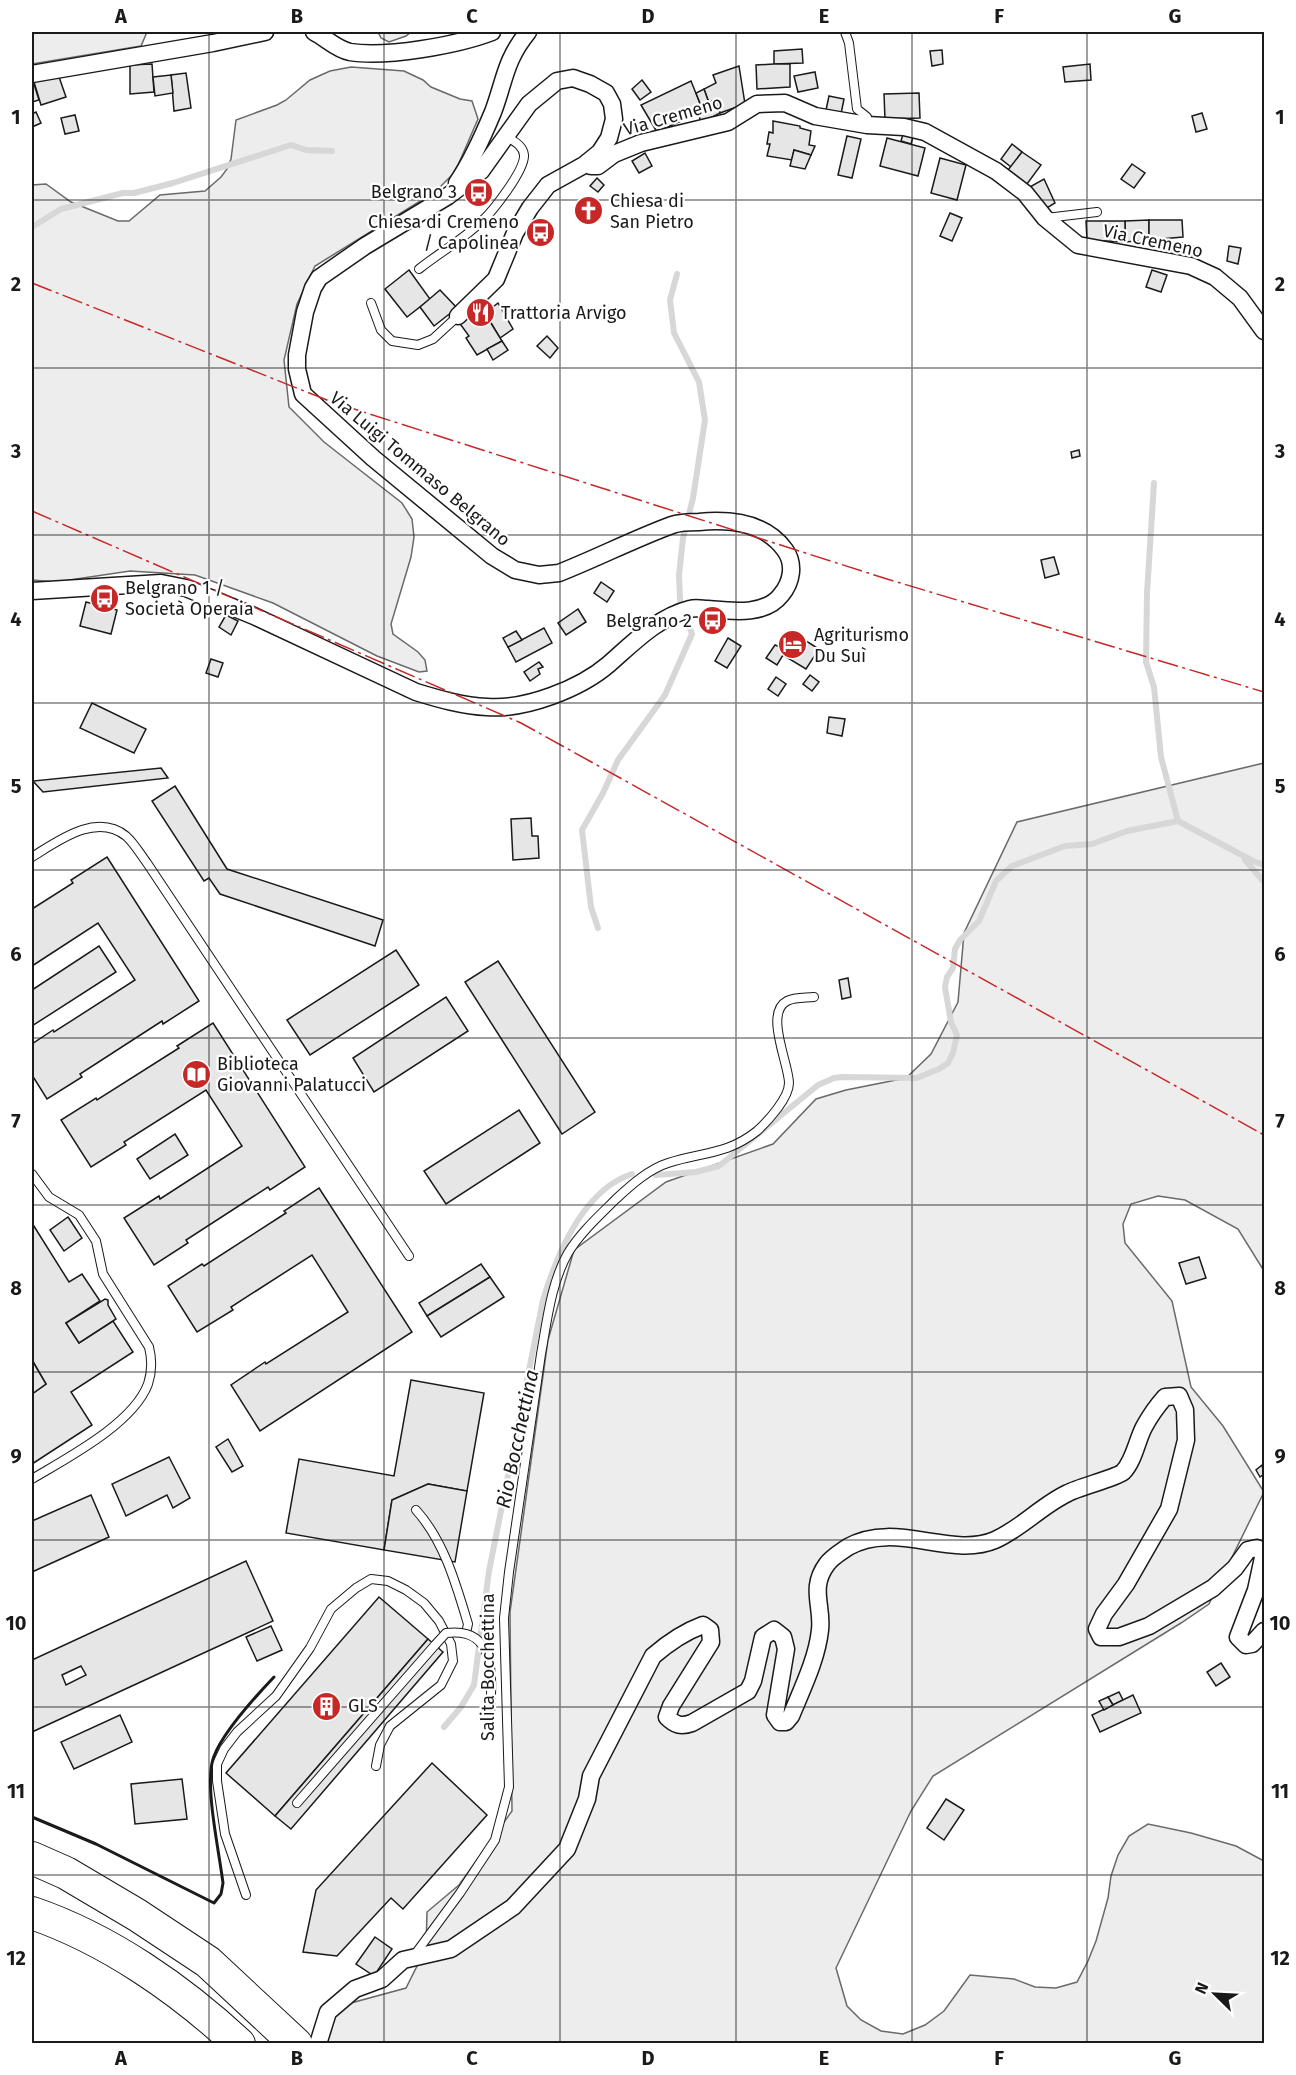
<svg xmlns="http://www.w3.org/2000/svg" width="1296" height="2075" font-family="'Fira Sans',sans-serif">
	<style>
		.built { fill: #ededed; stroke: #6a6a6a; stroke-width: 1.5 }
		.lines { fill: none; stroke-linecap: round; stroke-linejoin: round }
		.stream { stroke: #d7d7d7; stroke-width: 6 }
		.building { fill: #e6e6e6; stroke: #1a1a1a; stroke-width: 1.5; fill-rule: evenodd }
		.service-casing { stroke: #1a1a1a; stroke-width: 10 }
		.minor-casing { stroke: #1a1a1a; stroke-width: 19 }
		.motorway-casing { stroke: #1a1a1a; stroke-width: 34 }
		.service { stroke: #fff; stroke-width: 8 }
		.minor { stroke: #fff; stroke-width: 16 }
		.motorway { stroke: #fff; stroke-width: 32 }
		.service-bridge-casing { stroke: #1a1a1a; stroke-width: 10; stroke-linecap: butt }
		.service-bridge { stroke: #fff; stroke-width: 8 }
		.wall { stroke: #1a1a1a; stroke-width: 3 }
		.power { stroke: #c62828; stroke-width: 1.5; stroke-dasharray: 21 4.5 3 4.5; stroke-linecap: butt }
		.grid { fill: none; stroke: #1a1a1a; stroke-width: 1.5; stroke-opacity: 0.55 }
		.labels { text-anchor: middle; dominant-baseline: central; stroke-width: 4.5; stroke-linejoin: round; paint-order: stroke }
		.street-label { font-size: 18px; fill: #1a1a1a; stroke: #fff }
		.poi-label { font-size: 18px; fill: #1a1a1a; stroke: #fff; text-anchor: start }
		.water-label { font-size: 20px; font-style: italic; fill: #1a1a1a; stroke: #fff }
		.neatline { fill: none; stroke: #1a1a1a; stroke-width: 2 }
		.grid-label { font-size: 20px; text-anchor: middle; font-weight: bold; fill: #1a1a1a }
	</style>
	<rect width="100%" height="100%" fill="#fff"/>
	<g class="built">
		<path d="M32,32H147L141,46L32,64Z"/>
		<path d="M378,32H411L406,36L389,42L381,38Z"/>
		<path d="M351,67L404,71L423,80L431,87L460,99L472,101L478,119L455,172L435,192L315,266L297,304L284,360L289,407L324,442L402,503L412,519L414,537L411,557L391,624L393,634L418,652L425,660L427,671L419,672L377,656L273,603L195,575L130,571L56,582L32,580V185L46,184L71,202L118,221H129L160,195L205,191L221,177L227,169L231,159L236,120L277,105L286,100L310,80L330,71Z"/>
		<path d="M1264,763V1271L1238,1229L1185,1200L1158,1196L1131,1204L1123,1224L1125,1243L1172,1301L1191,1387L1223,1426L1264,1492L1209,1604L1181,1623L933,1776L911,1811L836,1968L847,2006L861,2020L881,2031L903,2034L925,2025L944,2011L970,1975L1014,1979L1035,1987L1056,1988L1077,1982L1088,1961L1096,1941L1108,1898L1111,1876L1118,1855L1129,1836L1148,1824L1191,1833L1236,1846L1264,1861V2043L330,2044L318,2026L340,2006L406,1988L426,1948L427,1912L459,1885L512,1811L510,1612L548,1340L574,1250L666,1182L773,1144L816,1099L846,1090L906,1078L931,1054L958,1002L964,933L1017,822Z"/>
	</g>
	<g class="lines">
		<g class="stream">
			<path d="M32,227L61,209L123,193H134L173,183L291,145L306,150L332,151"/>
			<path d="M1154,483L1147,593L1146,662L1154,687L1161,757L1178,821"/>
			<path d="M1245,860L1264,882"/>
			<path d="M598,928L591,907L582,830L603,793L618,760L665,695L692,634L680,600L679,575L683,538L693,498L705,420L699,382L674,333L670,300L677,274"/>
			<path d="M656,1175L696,1172L719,1166L818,1085L834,1078L843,1077L917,1078L939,1069L948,1063L953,1053L957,1035L951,1022L945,987L947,977L953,968L955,949L960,940L979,921L996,881L1012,866L1065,846L1092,844L1127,831L1178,821L1253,861L1264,865"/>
			<path d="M444,1727L461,1707L474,1685L489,1571L543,1300C557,1254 583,1190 632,1174"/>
		</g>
	</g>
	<g class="building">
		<path d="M802,49L803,63L774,64V51Z"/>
		<path d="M942,50L943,64L932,66L930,51Z"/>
		<path d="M152,64L154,92L130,94V65Z"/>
		<path d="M774,64H790V87L757,89L756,65Z"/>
		<path d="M1090,64L1091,80L1065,82L1063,67Z"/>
		<path d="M739,66L745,104L720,113L715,99L709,103L704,89L716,83L713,75Z"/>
		<path d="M815,72L818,88L798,92L794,76Z"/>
		<path d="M186,73L191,108L174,111L171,75Z"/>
		<path d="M58,74L66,97L41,105L34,82Z"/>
		<path d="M171,75L173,93L155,96L153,77Z"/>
		<path d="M642,80L651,92L640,100L632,89Z"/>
		<path d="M32,81H33L39,100L32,102Z"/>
		<path d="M691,81L703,111L657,132L641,105Z"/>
		<path d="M704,89L709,103L715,99L720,113L701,123L698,112L703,111L696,93Z"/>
		<path d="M919,93L920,118L885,119L884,94Z"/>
		<path d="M829,96L844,99L841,114L826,110Z"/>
		<path d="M36,112L41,123L32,127V114Z"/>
		<path d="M1202,113L1207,129L1196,132L1192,116Z"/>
		<path d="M75,115L79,131L65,134L61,118Z"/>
		<path d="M773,121L800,126V128L811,131L809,145L815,146L811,155L794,150L792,160L767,156L770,144H767L769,132L773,133Z"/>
		<path d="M903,134L913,137L911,144L901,141Z"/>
		<path d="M847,136L861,139L852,178L838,175Z"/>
		<path d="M887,138L925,148L918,176L880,166Z"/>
		<path d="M1012,144L1022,152L1011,167L1001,159Z"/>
		<path d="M794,150L811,155L805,169L790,166Z"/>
		<path d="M1022,152L1041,165L1027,184L1008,170Z"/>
		<path d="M645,153L652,166L639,173L632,161Z"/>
		<path d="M940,158L966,165L957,200L931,193Z"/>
		<path d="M1132,164L1145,173L1134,188L1121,179Z"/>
		<path d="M597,178L604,185L598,192L590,186Z"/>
		<path d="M1044,179L1055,203L1042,211L1028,188Z"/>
		<path d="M950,213L962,218L952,241L940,236Z"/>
		<path d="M1149,220V240L1125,242V221Z"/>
		<path d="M1149,220H1182L1183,237L1149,240Z"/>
		<path d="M1086,221H1125V242L1087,240Z"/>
		<path d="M1179,242L1198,248L1193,264L1169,257L1172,247Z"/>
		<path d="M1229,246L1241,248L1238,264L1227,261Z"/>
		<path d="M409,270L430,299L407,317L385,289Z"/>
		<path d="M1152,270L1167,275L1161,292L1146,287Z"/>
		<path d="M440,290L457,308L434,326L420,307Z"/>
		<path d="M498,303L513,329L500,338L485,313Z"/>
		<path d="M481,307L502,341L477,355L466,338L469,336L458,321Z"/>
		<path d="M547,336L558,348L550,358L537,346Z"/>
		<path d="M502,341L508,350L493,360L487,349Z"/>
		<path d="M1079,450L1080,456L1072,458L1071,452Z"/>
		<path d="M1054,557L1059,574L1045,578L1041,560Z"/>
		<path d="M601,582L614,591L607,602L594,593Z"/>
		<path d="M86,602L117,610L111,634L80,626Z"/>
		<path d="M578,609L586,622L566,635L558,623Z"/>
		<path d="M226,615L238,621L231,635L219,627Z"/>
		<path d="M544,628L552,643L516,662L508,647Z"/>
		<path d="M516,631L522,640L508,647L503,638Z"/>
		<path d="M790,631L819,649L806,669L783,655L777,665L766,658L775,645L780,647Z"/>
		<path d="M728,638L741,646L727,668L715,661Z"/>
		<path d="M211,659L223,663L218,677L206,673Z"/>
		<path d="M539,662L543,667L538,669L540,674L530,681L524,672Z"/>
		<path d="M810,675L819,682L812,691L803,684Z"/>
		<path d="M776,677L786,684L778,696L768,689Z"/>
		<path d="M92,703L146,729L134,753L80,728Z"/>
		<path d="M829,717L845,719L842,736L827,733Z"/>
		<path d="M161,768L168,778L43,792L33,781Z"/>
		<path d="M175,786L227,869L383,920L375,946L220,894L209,878L204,881L152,801Z"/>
		<path d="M531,818L532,836H538L539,858L513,860L511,819Z"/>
		<path d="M107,857L199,1001L163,1024L162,1021L80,1074L82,1077L47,1099L32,1075V1044L53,1030L54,1032L135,980L98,923L32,966V909L73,883L71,880Z"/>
		<path d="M99,946L116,972L32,1026V990Z"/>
		<path d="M396,950L419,985L310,1055L287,1020Z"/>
		<path d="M498,961L595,1112L562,1134L465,982Z"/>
		<path d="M848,978L851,997L842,999L839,980Z"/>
		<path d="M446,997L468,1031L374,1092L353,1058Z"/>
		<path d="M213,1023L305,1167L270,1190L268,1187L186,1240L188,1243L154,1265L124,1218L159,1196L160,1199L242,1146L206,1090L124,1142L126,1145L91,1167L61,1120L96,1098L97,1100L179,1048L177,1046Z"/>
		<path d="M519,1110L540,1143L446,1204L424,1171Z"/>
		<path d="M175,1134L188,1155L150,1179L137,1159Z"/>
		<path d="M319,1188L412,1332L260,1431L231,1385L265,1362L266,1364L348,1312L312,1255L231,1307L233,1310L197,1332L168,1286L202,1264L204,1266L286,1213L284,1211Z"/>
		<path d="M68,1217L82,1238L64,1251L50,1230Z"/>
		<path d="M32,1223L69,1282L82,1274L100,1301L66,1323L79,1343L113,1321L133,1352L71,1392L92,1425L32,1464V1394L46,1384L32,1360Z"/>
		<path d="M1199,1257L1206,1278L1186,1284L1179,1263Z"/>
		<path d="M481,1264L490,1277L427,1316L419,1303Z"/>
		<path d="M490,1277L504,1297L441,1337L427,1316Z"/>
		<path d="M105,1299L108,1300V1305L116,1319L79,1343L66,1323Z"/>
		<path d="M32,1360L46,1384L32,1394Z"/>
		<path d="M411,1380L484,1393L467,1491L428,1484L392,1500L384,1550L286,1533L299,1459L394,1476Z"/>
		<path d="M228,1439L243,1466L232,1472L216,1447Z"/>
		<path d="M169,1457L190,1498L173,1508L167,1495L126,1516L112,1484Z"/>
		<path d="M1262,1465L1264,1474L1260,1477L1256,1470Z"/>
		<path d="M428,1484L467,1491L455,1562L384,1550L392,1500Z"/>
		<path d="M91,1495L109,1537L32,1572V1521Z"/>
		<path d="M246,1561L273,1621L32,1732V1660ZM81,1666L86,1675L66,1685L62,1675Z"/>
		<path d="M379,1597L428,1639L275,1816L226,1773Z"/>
		<path d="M271,1626L282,1650L257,1661L246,1637Z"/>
		<path d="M428,1639L443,1652L291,1829L275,1816Z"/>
		<path d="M1221,1663L1230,1677L1216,1686L1207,1672Z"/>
		<path d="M1119,1692L1123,1700L1113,1705L1108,1697Z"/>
		<path d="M1133,1695L1141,1713L1100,1732L1092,1715Z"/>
		<path d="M1108,1697L1113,1705L1104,1710L1099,1701Z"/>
		<path d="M120,1715L132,1742L74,1769L61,1742Z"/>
		<path d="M432,1763L487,1815L403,1909L391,1898L337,1956L303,1952L316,1890Z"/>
		<path d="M182,1779L187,1819L135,1824L131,1784Z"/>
		<path d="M946,1799L964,1810L944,1840L927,1828Z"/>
		<path d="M375,1937L392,1949L374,1976L356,1964Z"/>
	</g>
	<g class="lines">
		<defs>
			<g id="service">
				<path d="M845,32L849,43L857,109L867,117V124"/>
				<path d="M1046,218L1097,212"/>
				<path d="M419,269C439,253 464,239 482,221C493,211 525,170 524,155C523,145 513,141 506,136"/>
				<path d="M371,303L381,330L392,341L418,345L433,339L458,316"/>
				<path d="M32,857C58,841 96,812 126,836C134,843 141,855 147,863L409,1256"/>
				<path d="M32,1174L49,1197L79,1215L96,1241L103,1274L149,1347C152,1359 152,1372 148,1384C133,1424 67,1458 32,1479"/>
				<path d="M416,1510C444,1541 456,1584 468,1624L466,1633"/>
				<path d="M297,1803L435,1645"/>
				<path d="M246,1895L225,1834L217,1781V1764L224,1749L237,1732L276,1696L310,1648L331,1609L356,1588L371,1579L388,1581L406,1590L424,1603L439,1621L451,1644L453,1661L441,1685L390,1726L380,1745L376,1766"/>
				<path d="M413,1957L460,1893L495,1840L509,1787L504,1618L509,1572L541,1354C547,1321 551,1283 568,1253C580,1233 599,1216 616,1199C631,1185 649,1169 668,1163C702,1152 727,1155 757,1131C768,1121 789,1098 789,1083C789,1064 764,1013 787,1001C795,997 805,998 814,997"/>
			</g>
			<g id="minor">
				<path d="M314,32C326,38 336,49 350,52C386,58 458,45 492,32"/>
				<path d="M32,74L213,43L265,32"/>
				<path d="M591,166H598L614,154L641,143L728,122L757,104L785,103L815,116L867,125L904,127L925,132L996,171L1025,193L1045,218L1078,245L1191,266L1215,277L1240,298L1264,331"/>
				<path d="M457,183C472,161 483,136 493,112C505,80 505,60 528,32"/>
				<path d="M32,591L161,583L186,588L254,616L416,692C439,699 463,706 487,707C525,710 580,689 609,664C633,643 658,617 690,609C696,607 703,609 708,609C731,611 765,616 781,595C792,582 795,564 785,550C765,522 730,519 699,522C690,522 680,522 672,525C634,539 597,558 559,573L539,575L515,570L492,556L373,458L303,394L297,369V355L305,312L313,288L319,278L365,246L448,196L481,171L529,104L557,81L573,78L590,84L606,93L612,104L614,119L609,138L600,152L584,165L548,185L530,208L515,233L496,279L458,316"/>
				<path d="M318,2044L328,2012L355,1989L382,1979L403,1960L451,1949L513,1907L567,1849L587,1799L591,1776L653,1656C668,1643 684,1632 703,1625L710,1630L711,1642L671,1706L667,1717C675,1725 681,1727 692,1723L748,1691L753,1681L763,1637L774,1630L783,1637L786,1649L775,1715L780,1722H786L791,1716C802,1689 817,1659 820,1630C823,1606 809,1588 827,1564C832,1557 841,1552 848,1547C895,1520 951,1559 995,1540C1022,1528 1042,1505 1068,1493C1079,1487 1116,1478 1123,1472C1134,1461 1137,1440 1144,1427C1150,1416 1157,1406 1165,1397L1179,1396L1185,1410L1186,1440L1169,1509L1126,1584L1104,1614L1097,1629L1101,1637H1119L1149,1626L1213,1588L1235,1568L1248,1550L1257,1548L1264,1553L1256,1590L1238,1637L1246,1645L1252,1644L1264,1631"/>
			</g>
			<g id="motorway">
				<path d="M32,1858L66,1873L137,1915L208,1962L296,2044"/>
				<path d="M32,1913C108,1939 180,1989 239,2044"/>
			</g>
		</defs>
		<use href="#service" class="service-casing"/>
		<use href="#minor" class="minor-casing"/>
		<use href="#motorway" class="motorway-casing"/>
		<use href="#service" class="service"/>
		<use href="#minor" class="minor"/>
		<use href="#motorway" class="motorway"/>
		<defs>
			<path id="service-bridge" d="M435,1645L446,1633C506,1625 489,1697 489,1734"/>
		</defs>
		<use href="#service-bridge" class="service-bridge-casing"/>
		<use href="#service-bridge" class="service-bridge"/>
		<path class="wall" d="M32,1817L96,1844L214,1903L221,1894L223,1883C219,1851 206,1792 212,1763C217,1738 256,1696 274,1677"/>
		<g class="power">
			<path d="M32,283L332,402L887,579L1264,692"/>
			<path d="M32,511L521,723L1264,1135"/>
		</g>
	</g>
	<path class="grid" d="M209,32V2044M384,32V2044M560,32V2044M736,32V2044M912,32V2044M1087,32V2044M32,200H1264M32,368H1264M32,535H1264M32,703H1264M32,870H1264M32,1038H1264M32,1205H1264M32,1372H1264M32,1540H1264M32,1707H1264M32,1875H1264"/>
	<defs>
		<symbol id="bus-disc" viewBox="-11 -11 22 22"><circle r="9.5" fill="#c62828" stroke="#fff"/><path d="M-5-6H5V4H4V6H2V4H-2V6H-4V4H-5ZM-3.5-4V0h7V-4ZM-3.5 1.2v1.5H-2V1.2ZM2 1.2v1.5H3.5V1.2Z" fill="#fff"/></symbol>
		<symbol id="church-disc" viewBox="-11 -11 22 22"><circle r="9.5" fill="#c62828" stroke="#fff"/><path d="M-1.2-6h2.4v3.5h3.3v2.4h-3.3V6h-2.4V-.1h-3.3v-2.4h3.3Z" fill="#fff"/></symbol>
		<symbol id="restaurant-disc" viewBox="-11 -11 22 22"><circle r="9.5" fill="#c62828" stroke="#fff"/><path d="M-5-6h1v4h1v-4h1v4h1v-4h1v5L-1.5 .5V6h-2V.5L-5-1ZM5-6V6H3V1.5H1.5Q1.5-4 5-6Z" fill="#fff"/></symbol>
		<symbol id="hotel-disc" viewBox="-11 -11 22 22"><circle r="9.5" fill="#c62828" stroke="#fff"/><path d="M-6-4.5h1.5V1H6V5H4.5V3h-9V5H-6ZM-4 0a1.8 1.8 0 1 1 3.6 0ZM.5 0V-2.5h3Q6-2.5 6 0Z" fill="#fff"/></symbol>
		<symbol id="library-disc" viewBox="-11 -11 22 22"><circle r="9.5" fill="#c62828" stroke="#fff"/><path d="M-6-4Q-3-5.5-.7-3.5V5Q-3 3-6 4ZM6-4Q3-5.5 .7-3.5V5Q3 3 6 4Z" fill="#fff"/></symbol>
		<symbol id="building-disc" viewBox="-11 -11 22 22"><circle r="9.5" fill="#c62828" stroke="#fff"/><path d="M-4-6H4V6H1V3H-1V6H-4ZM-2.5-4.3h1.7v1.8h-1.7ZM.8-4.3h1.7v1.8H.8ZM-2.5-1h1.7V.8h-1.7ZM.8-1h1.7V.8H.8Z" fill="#fff"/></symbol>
	</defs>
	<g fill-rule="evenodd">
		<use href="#bus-disc" x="462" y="176" width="33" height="33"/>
		<use href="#church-disc" x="572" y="194" width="33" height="33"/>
		<use href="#bus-disc" x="524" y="216" width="33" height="33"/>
		<use href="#restaurant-disc" x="464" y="296" width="33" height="33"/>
		<use href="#bus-disc" x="88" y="582" width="33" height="33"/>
		<use href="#bus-disc" x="696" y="604" width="33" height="33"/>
		<use href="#hotel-disc" x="776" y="628" width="33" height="33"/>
		<use href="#library-disc" x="180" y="1058" width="33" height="33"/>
		<use href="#building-disc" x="310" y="1690" width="33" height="33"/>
	</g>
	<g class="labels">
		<g class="street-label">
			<text transform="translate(673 116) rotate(-16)">Via Cremeno</text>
			<text transform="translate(1153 241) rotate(12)">Via Cremeno</text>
			<text transform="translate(420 469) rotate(40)">Via Luigi Tommaso Belgrano</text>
			<text transform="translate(488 1667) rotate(-90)">Salita Bocchettina</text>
		</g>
		<g class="poi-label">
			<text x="457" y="192" text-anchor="end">Belgrano 3</text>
			<text x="610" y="201">Chiesa di<tspan x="610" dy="21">San Pietro</tspan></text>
			<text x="519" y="222" text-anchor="end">Chiesa di Cremeno<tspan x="519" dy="21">/ Capolinea</tspan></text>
			<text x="501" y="313">Trattoria Arvigo</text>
			<text x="125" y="588">Belgrano 1 /<tspan x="125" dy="21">Società Operaia</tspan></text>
			<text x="692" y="621" text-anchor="end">Belgrano 2</text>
			<text x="814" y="635">Agriturismo<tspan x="814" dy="21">Du Suì</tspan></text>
			<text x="217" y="1064">Biblioteca<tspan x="217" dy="21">Giovanni Palatucci</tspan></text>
			<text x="348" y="1706">GLS</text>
		</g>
		<g class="water-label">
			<text transform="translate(517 1439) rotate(-78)">Rio Bocchettina</text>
		</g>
	</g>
	<rect width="1296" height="2075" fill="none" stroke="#ffffff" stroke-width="66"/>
	<g transform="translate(1215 1994) rotate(294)" stroke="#ffffff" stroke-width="4.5" paint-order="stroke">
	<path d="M0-4.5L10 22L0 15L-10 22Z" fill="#1a1a1a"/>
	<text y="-9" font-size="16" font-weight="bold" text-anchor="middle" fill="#1a1a1a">N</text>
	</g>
	<rect x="33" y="33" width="1230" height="2009" class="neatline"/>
	<g class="grid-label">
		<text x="121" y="23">A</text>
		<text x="297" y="23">B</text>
		<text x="472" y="23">C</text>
		<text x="648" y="23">D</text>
		<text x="824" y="23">E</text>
		<text x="999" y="23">F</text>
		<text x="1175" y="23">G</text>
		<text x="16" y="124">1</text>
		<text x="1280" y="124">1</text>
		<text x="16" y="291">2</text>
		<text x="1280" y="291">2</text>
		<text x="16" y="458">3</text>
		<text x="1280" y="458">3</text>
		<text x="16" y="626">4</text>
		<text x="1280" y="626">4</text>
		<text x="16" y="793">5</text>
		<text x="1280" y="793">5</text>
		<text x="16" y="961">6</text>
		<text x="1280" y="961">6</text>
		<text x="16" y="1128">7</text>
		<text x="1280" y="1128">7</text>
		<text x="16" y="1295">8</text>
		<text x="1280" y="1295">8</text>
		<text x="16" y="1463">9</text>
		<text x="1280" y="1463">9</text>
		<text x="16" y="1630">10</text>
		<text x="1280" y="1630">10</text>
		<text x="16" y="1798">11</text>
		<text x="1280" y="1798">11</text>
		<text x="16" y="1965">12</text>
		<text x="1280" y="1965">12</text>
		<text x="121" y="2065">A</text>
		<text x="297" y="2065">B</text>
		<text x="472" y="2065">C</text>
		<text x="648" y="2065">D</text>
		<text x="824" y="2065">E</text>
		<text x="999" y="2065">F</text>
		<text x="1175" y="2065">G</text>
	</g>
</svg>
